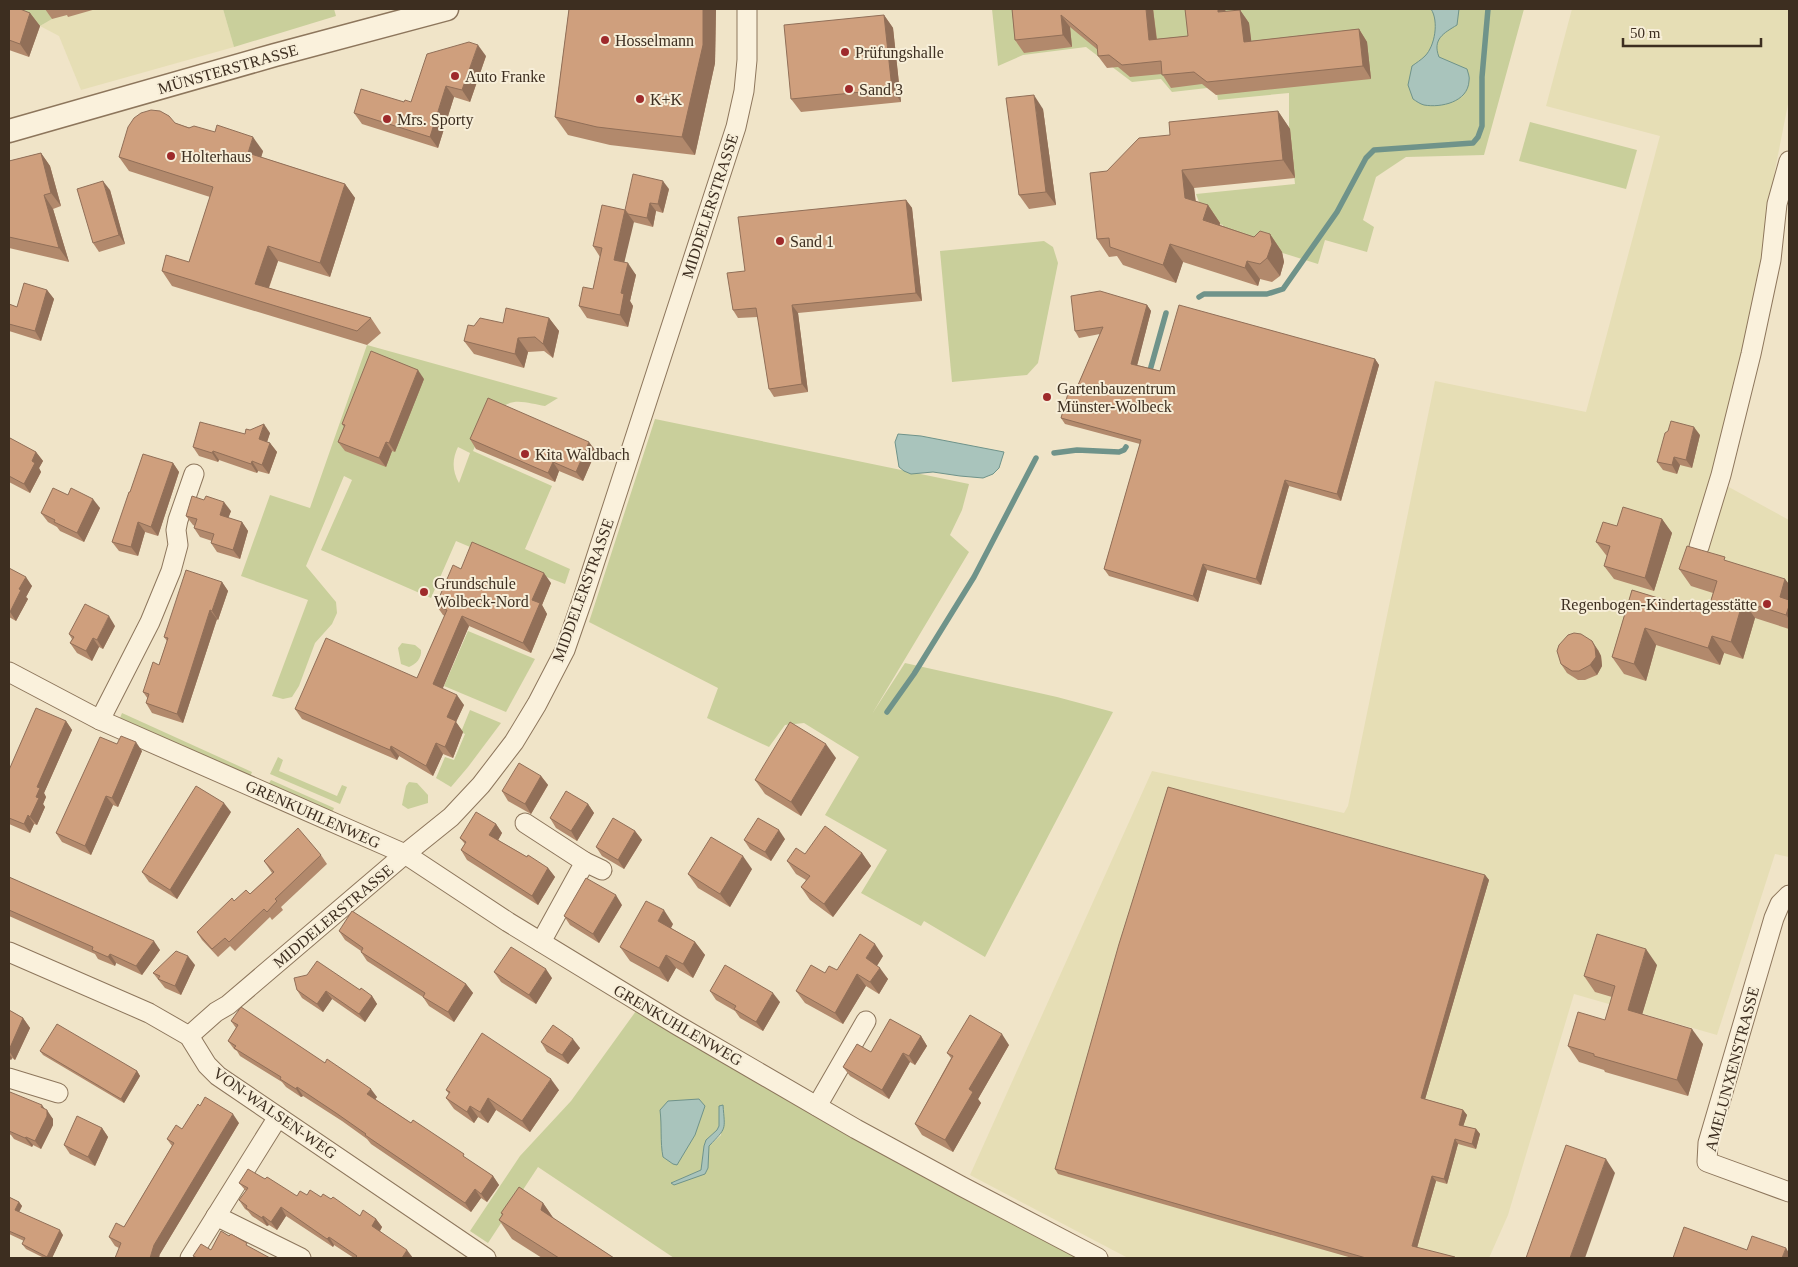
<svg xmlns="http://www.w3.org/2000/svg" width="1798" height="1267" font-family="Georgia,serif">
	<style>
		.farmland { fill: #e6deb5 }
		.green { fill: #c9cf9b; fill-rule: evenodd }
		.water { fill: #a9c4bc; stroke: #6f938a }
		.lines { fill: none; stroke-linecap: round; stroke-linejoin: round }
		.stream { stroke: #6f938a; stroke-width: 5.5 }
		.minor-casing { stroke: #8d765c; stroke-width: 21 }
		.tertiary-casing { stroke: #8d765c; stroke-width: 25 }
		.minor { stroke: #faf1dc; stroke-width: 19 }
		.tertiary { stroke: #faf1dc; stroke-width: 22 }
		.wall { fill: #b2896c }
		.shaded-wall { fill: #916f58 }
		.building { fill: #cf9f7d; stroke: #916f58 }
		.poi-dot { fill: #9e2a2b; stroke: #f7eed8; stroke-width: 2 }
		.labels { text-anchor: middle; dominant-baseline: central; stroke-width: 4; stroke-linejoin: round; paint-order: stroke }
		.poi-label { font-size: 16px; fill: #3d2e20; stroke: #f7eed8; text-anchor: start }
		.street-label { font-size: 16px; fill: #3d2e20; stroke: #f7eed8 }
	</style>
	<rect width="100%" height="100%" fill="#f0e4c8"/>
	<g class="farmland">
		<path d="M49,9H223L234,47L81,90L59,36L40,26L52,19Z"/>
		<path d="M1572,9H1789V99L1775,170L1767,242L1716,480L1789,520V857L1775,854L1717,1035L1574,994L1508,1215L1489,1258H1128L970,1175L1152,771L1344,813L1348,806L1435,381L1586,412L1660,136L1546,106Z"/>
	</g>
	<g class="green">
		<path d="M9,9H49L52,19L40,26L9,12Z"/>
		<path d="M223,9H334L336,16L234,47Z"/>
		<path d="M992,9H1524L1484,155L1406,157L1376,177L1363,220L1374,227L1367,252L1325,240L1318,264L1273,250L1218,241L1223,225L1199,220L1202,210L1196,194L1295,184L1289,129V93L1218,100L1216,87L1172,92L1161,79L1132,82L1086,47L1023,55L998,66Z"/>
		<path d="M1530,122L1637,150L1626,189L1519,161Z"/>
		<path d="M1044,241L1053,247L1058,263L1038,363L1027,375L952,382L940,251Z"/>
		<path d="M367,345L558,398L545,406C531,404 514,397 503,407L493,404L473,451L552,486L525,549L570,569L565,584L544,576L531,573L456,541L431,598L321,550L352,480L344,476L306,566L336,602L337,613L332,624L315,643L299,686L292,697L283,699L272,696L308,600L241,576L270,495L310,508ZM458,447L470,453L459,483C452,471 452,459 458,447Z"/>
		<path d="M655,419L969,484L962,510L950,535L969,552L872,714L905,663L1057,697L1113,712L985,957L924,921L921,926L861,893L887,850L825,815L859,757L804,723L785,725L769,747L707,718L718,688L589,622Z"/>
		<path d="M468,631L535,659L506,712L444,686Z"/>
		<path d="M402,643L415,645L421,650C422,658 416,664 409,667L401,664L398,648Z"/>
		<path d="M470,710L501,723L468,767L451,787L436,778L445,757L454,760L465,734L461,732Z"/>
		<path d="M122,713L252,772L250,777L120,718Z"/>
		<path d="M278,757L283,760L279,771L337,796L342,785L347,787L340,804L270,774Z"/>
		<path d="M271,780L334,808L332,813L268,785Z"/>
		<path d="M409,782L417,783L428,795V803L408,809L402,805L406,786Z"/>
		<path d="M636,1011L1086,1258H674L538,1167L488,1243L470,1231L520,1156L571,1101ZM719,1106L721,1135L709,1146L705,1174L671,1183L701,1170L704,1146L706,1140L717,1130L719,1126ZM660,1110L677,1164L662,1149V1130Z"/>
	</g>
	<g class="water">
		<path d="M1431,9H1459L1457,25C1444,33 1432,39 1439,57L1467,69C1468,73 1470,77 1469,81C1468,102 1441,108 1424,105C1420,104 1416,101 1413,99L1408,85L1412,66C1416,63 1421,60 1425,56C1435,46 1439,21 1431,9Z"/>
		<path d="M898,434L921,436L1004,452L999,468L993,474L983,478L960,476L933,472L911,474L904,471L899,467L895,442Z"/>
		<path d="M699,1099L705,1106L695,1135L677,1165L673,1164L663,1157C660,1142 662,1126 660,1110L668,1101Z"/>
		<path d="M723,1105C725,1131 727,1127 709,1146L708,1168L705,1174L674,1185L671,1183L701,1170L704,1146L706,1140L717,1130L719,1126V1106Z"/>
	</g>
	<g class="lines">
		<g class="stream">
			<path d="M1199,297L1204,294H1267L1283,289L1337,212L1366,158L1374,150L1473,143L1478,137L1482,126V77L1488,9"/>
			<path d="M1149,374L1166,313"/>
			<path d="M1054,453L1077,450L1119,452L1124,450L1126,447"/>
			<path d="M887,712L914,674L974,577L1036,458"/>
		</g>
		<defs>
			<g id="minor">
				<path d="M1699,547L1721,475L1751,354L1771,260L1777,204L1789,161"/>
				<path d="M9,672L100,720L405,854L508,922L677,1025L856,1129L961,1186L1098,1258"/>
				<path d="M100,720L150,622L171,571L178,545L176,530L178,520L194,474"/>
				<path d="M525,823L585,862L602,870"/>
				<path d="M1789,895L1780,904L1774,918L1708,1143L1707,1162L1789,1192"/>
				<path d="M541,942L585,862"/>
				<path d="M9,952L149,1013L189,1036L207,1065L218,1076L486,1258"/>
				<path d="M189,1036L216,1012L228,1005L405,854L451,817L481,785L514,742L537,704L565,650L583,598L736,127L744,91L747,60V9"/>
				<path d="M9,1078L58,1093"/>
				<path d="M817,1106L866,1021"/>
				<path d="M216,1216L301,1258"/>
				<path d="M190,1258L278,1117"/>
			</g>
			<path id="tertiary" d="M9,131L275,55L447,9"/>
		</defs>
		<use href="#minor" class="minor-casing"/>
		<use href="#tertiary" class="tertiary-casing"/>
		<use href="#minor" class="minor"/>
		<use href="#tertiary" class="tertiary"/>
	</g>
	<g class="wall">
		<path d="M9,9L30,13L40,26L29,57L9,50Z"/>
		<path d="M45,9H96L68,17L67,15L52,19Z"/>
		<path d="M569,9H716L715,63L695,155L610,145L568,135L555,117Z"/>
		<path d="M1012,9H1153L1157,39L1188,36L1225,9L1226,12L1240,10L1249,23L1251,41L1359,29L1367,42L1371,79L1216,95L1202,84L1171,88L1162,74L1130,77L1118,67L1107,68L1098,56V50L1070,27L1072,47L1024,53L1015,40Z"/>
		<path d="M884,15L893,28L901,102L801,112L791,99Z"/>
		<path d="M486,56L470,102L454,97L438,148L362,124L354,113L411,102Z"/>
		<path d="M1043,109L1056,205L1029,209L1019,195Z"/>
		<path d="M1278,111L1290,129L1295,178L1194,188L1196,202L1208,205L1220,223V225L1254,237L1270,234L1282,252L1284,262L1280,276L1272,282L1260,279L1258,286L1183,262L1176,283L1123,265L1117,256L1109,257L1097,239L1107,171Z"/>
		<path d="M175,123L263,151L261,157L345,184L355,198L330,277L278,261L269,288L371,318L381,333L367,345L172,286L162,271L189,262L210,197L129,171L119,157Z"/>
		<path d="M41,153L50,166L61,206L53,209L69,262L9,248V161Z"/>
		<path d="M669,189L663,213L656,211L653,227L633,222L624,262L636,275L630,301L633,306L628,327L587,318L579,306L593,289L600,257L593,246L625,210Z"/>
		<path d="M110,190L125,244L99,252L93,243Z"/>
		<path d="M906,200L912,208L922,301L798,313L808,392L774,397L769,389L758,317L738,318L733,310L745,271Z"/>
		<path d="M47,290L54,299L41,341L9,331V304L17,307Z"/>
		<path d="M1147,305L1151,311L1137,365L1160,371L1375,359L1379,365L1341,501L1289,486L1261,585L1207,570L1198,602L1109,576L1104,569L1140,444L1065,424L1061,418L1075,392L1100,334L1079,338L1075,331Z"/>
		<path d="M549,318L559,331L553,358L544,351L528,352L524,368L474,354L464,341L474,326Z"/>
		<path d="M424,379L395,452L392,451L386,467L345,451L338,442L344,427L342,424Z"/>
		<path d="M250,430L270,433L267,442L270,443L277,452L269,474L258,471L257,473L219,460L218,462L199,456L193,447L245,434Z"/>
		<path d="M1700,435L1692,468L1680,465L1677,474L1663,470L1657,462Z"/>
		<path d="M470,439L596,451L583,481L559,471L555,482L476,449Z"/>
		<path d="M9,440L36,452L43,461L39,468L41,472L30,493L9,482Z"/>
		<path d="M173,463L179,472L158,536L145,532L138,556L119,551L112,542L130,492Z"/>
		<path d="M68,495L100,508L84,542L60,531L57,527L48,522L41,513Z"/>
		<path d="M231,511L228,518L242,522L248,531L240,559L217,552L211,543L212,541L200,537L194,528L195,526L193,525L186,516Z"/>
		<path d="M1662,519L1672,533L1654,591L1614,579L1604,566L1607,556L1606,555L1596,542L1617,526Z"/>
		<path d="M1727,561L1789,584V629L1755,618L1743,659L1724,653L1720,665L1656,645L1646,681L1624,674L1612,657L1632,590L1707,613L1713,593L1691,586L1679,569Z"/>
		<path d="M9,568L32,586L26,597L28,599L16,621L9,617Z"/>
		<path d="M461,569L551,583L542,605L547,614L531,653L469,626L442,689L464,705L456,722L463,732L453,758L443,754L433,776L399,756L397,760L302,719L295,709L417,678L445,616L443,615L436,605Z"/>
		<path d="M222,582L228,591L218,620L217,619L183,723L152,713L146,703L148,699L143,692L159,665L167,641L164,637Z"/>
		<path d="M115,626L103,649L99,647L92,661L77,653L70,643L72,639L69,634Z"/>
		<path d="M1598,650L1601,656L1602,666L1597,675L1585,680H1578L1567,673L1561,664Z"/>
		<path d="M66,721L72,730L44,793L46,797L43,804L45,807L37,825L34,824L30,833L9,824V770Z"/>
		<path d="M117,744L142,751L118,807L113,805L91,855L62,842L56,833Z"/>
		<path d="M836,758L801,816L765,794L755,780Z"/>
		<path d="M541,776L548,785L531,814L508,801L502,791Z"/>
		<path d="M588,804L594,813L577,841L556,828L550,818Z"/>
		<path d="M231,812L177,899L149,882L142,872Z"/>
		<path d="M496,824L502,833L498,840L527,857L548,868L555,877L538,905L467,860L461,850L465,844L460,838Z"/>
		<path d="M635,831L642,840L624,869L602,856L596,847Z"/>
		<path d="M785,839L771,861L750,849L744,840Z"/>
		<path d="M862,853L871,866L833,917L810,900L801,887L806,880L796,874L787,861L805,854Z"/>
		<path d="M321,855L327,864L281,907L283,910L272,920L270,917L235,951L230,946L218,957L202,940L197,932L234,901L250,894L272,873L264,861Z"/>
		<path d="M752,869L730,907L698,888L688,874Z"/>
		<path d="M1485,875L1489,880L1425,1099L1463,1110L1467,1115L1463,1126L1476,1129L1480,1134L1476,1149L1458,1144L1447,1184L1436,1181L1417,1248L1455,1257V1258H1352L1058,1174L1055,1169Z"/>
		<path d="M9,877L160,950L142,975L116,963L115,966L98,959L95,954L9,916Z"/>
		<path d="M622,905L599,943L570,925L564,916Z"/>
		<path d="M673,924L671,928L695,942L705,955L693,978L676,968L668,982L630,961L620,947Z"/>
		<path d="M339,931L466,984L473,993L454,1022L429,1006L423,997L367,961L361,952V951L345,940Z"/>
		<path d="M883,956L877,966L888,979L879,994L866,986L843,1024L805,1003L796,991L825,973L837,970Z"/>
		<path d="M195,965L181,995L165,988L153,973Z"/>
		<path d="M1657,965L1642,1014L1703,1044L1688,1096L1605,1072L1604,1070L1579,1062L1568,1046L1605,1020L1612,997L1595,992L1584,976Z"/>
		<path d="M494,972L552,978L536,1004L501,982Z"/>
		<path d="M297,990H360L372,996L377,1004L365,1022L332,999L323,1012L302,998Z"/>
		<path d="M710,991L780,1002L763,1031L740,1018L735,1011L716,1000Z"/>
		<path d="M9,1010L23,1018L30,1028L15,1060L12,1058L11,1060L9,1059Z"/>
		<path d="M231,1021L325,1063L377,1097L375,1099L411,1123L467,1159L493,1176L499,1185L487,1202L481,1198L471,1212L371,1144L367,1139L342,1121L303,1096L301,1097L286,1087L282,1082L240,1056L237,1051L234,1049L228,1041L236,1028Z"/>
		<path d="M921,1036L927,1046L915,1065L910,1062L889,1099L850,1076L843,1067L871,1052Z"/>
		<path d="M541,1042L580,1048L568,1064L547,1052Z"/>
		<path d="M1009,1045L978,1099L981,1103L953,1152L922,1135L915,1124L951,1058L947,1053Z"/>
		<path d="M40,1051L137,1071L140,1076L124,1103L43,1055Z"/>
		<path d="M446,1090H559L530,1132L496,1110L488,1123L478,1117L474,1123L454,1109L446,1098L449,1094Z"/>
		<path d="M9,1094L44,1109L53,1119V1125L41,1149L33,1145L32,1147L14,1139L11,1135L9,1134Z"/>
		<path d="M239,1123L160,1254L119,1248L115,1246L109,1237L124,1227L172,1146L167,1139L182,1129Z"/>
		<path d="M102,1128L108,1137L95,1166L70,1154L64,1145Z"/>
		<path d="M239,1183L297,1196L307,1195L331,1199L360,1216L376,1219L382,1227L380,1231L413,1258H354L334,1245L333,1247L286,1216L277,1230L269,1225L267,1226L252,1216L248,1211L245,1209L239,1200L246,1191Z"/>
		<path d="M9,1197L19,1202L22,1206L19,1212L63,1235L52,1258H44L26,1249L22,1244L24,1241L9,1234Z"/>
		<path d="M543,1203L554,1219L614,1258H542L512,1239L499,1220L502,1215L501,1213Z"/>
	</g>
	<g class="shaded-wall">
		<path d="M703,9H716L715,63L695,155L682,137Z"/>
		<path d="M1146,9H1153L1158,52L1149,40Z"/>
		<path d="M1218,9H1225L1227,25L1218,12Z"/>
		<path d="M1240,10L1249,23L1253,54L1244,42Z"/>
		<path d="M30,13L40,26L29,57L20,44Z"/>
		<path d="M884,15L893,28L901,102L892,89Z"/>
		<path d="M1061,15L1070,27L1072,47L1063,35Z"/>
		<path d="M1359,29L1367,42L1371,79L1363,66Z"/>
		<path d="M478,45L486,56L470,102L462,90Z"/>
		<path d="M446,86L454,97L438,148L430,137Z"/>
		<path d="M1034,95L1043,109L1056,205L1046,192Z"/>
		<path d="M1278,111L1290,129L1295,178L1283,160Z"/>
		<path d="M253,137L263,151L258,168L248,153Z"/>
		<path d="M41,153L50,166L61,206L51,193Z"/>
		<path d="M1182,170L1194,188L1197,216L1185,198Z"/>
		<path d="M103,181L110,190L125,244L119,235Z"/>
		<path d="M663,181L669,189L663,213L658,204Z"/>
		<path d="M345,184L355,198L330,277L320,263Z"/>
		<path d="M44,195L53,209L69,262L59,248Z"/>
		<path d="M906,200L912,208L922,301L916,293Z"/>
		<path d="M650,203L656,211L653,227L647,218Z"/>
		<path d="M1208,205L1220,223L1216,238L1203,220Z"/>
		<path d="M625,210L634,222L622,272L614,260Z"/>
		<path d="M1270,234L1282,252L1284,262L1280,276L1267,258Z"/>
		<path d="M1170,244L1183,262L1176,283L1163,265Z"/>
		<path d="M268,246L278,261L265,298L255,284Z"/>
		<path d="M1247,261L1260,279L1258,286L1245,268Z"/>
		<path d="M628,263L636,275L630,301L633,306L628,327L620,315L621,293Z"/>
		<path d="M47,290L54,299L41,341L35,331Z"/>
		<path d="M792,305L798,313L808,392L802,384Z"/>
		<path d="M1147,305L1151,311L1136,370L1131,364Z"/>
		<path d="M549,318L559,331L553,358L543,344Z"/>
		<path d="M518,338L528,352L524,368L515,354Z"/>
		<path d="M1375,359L1379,365L1341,501L1337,494Z"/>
		<path d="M418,370L424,379L395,452L389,443Z"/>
		<path d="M264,424L270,433L265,448L259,439Z"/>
		<path d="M1694,427L1700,435L1692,468L1686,460Z"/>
		<path d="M386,442L392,451L386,467L379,458Z"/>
		<path d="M589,442L596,451L583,481L576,472Z"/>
		<path d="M270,443L277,452L269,474L262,465Z"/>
		<path d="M213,451L219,460L218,462L212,453Z"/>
		<path d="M36,452L43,461L39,468L41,472L30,493L24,484L32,461Z"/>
		<path d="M1674,457L1680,465L1677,474L1672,465Z"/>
		<path d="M252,461L258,471L257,473L251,464Z"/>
		<path d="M553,462L559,471L555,482L548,473Z"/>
		<path d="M173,463L179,472L158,536L151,527Z"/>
		<path d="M1285,480L1289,486L1261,585L1256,579Z"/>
		<path d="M93,499L100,508L84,542L77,533Z"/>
		<path d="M224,502L231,511L226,524L220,515Z"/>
		<path d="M1662,519L1672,533L1654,591L1645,578Z"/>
		<path d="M138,522L145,532L138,556L131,547Z"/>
		<path d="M242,522L248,531L240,559L233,550Z"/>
		<path d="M1203,564L1207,570L1198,602L1193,596Z"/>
		<path d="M544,573L551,583L542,605L547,614L531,653L523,643L532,600Z"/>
		<path d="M26,577L32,586L26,597L28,599L16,621L10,612L19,589Z"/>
		<path d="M1785,579L1789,584V619L1786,615L1780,597Z"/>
		<path d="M222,582L228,591L218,620L212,611Z"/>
		<path d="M1743,601L1755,618L1743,659L1731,642Z"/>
		<path d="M210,610L217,619L183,723L177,714Z"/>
		<path d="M109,616L115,626L103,649L97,640Z"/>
		<path d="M462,616L469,626L440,695L433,684Z"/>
		<path d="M1645,628L1656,645L1646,681L1634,664Z"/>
		<path d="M1712,636L1724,653L1720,665L1708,648Z"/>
		<path d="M93,638L99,647L92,661L86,651Z"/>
		<path d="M1592,641L1598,650L1601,656L1602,666L1597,675L1590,665Z"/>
		<path d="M457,695L464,705L456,722L463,732L453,758L445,747L447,717Z"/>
		<path d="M66,721L72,730L44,793L46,797L43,804L45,807L37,825L30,817L36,797L37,787Z"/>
		<path d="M136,742L142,751L118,807L112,798Z"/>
		<path d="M436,743L443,754L433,776L426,766Z"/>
		<path d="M826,744L836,758L801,816L791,802Z"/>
		<path d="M391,746L399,756L397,760L390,750Z"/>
		<path d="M541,776L548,785L531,814L525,804Z"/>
		<path d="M106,796L113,805L91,855L85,846Z"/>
		<path d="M224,803L231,812L177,899L170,890Z"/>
		<path d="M588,804L594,813L577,841L571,831Z"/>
		<path d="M28,815L34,824L30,833L24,824Z"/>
		<path d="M496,824L502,833L496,844L489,835Z"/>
		<path d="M779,830L785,839L771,861L765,852Z"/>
		<path d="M635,831L642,840L624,869L618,860Z"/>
		<path d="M862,853L871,866L833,917L824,904Z"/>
		<path d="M743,856L752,869L730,907L720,894Z"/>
		<path d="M548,868L555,877L538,905L532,896Z"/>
		<path d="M1485,875L1489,880L1424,1103L1421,1098Z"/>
		<path d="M616,895L622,905L599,943L593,934Z"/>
		<path d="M664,910L673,924L667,935L658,921Z"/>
		<path d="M154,941L160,950L142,975L136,966Z"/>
		<path d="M695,942L705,955L693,978L683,964Z"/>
		<path d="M875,944L883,956L874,970L866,958Z"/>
		<path d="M1646,949L1657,965L1639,1025L1628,1010Z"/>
		<path d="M110,954L116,963L115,966L108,957Z"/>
		<path d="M666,955L676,968L668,982L659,968Z"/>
		<path d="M188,956L195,965L181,995L175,986Z"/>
		<path d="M880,968L888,979L879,994L870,982Z"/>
		<path d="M546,969L552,978L536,1004L529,995Z"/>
		<path d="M857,974L866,986L843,1024L835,1013Z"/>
		<path d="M466,984L473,993L454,1022L448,1012Z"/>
		<path d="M326,991L332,999L323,1012L317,1004Z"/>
		<path d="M773,993L780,1002L763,1031L756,1022Z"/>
		<path d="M372,996L377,1004L365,1022L359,1014Z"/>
		<path d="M23,1018L30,1028L15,1060L9,1051V1050Z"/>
		<path d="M1692,1029L1703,1044L1688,1096L1677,1080Z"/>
		<path d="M1002,1034L1009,1045L978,1099L981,1103L953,1152L945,1140L969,1089Z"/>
		<path d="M921,1036L927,1046L915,1065L909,1056Z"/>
		<path d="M573,1039L580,1048L568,1064L562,1055Z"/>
		<path d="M903,1053L910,1062L889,1099L882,1090Z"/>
		<path d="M9,1054L12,1058L11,1060L9,1057Z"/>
		<path d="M137,1071L140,1076L124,1103L121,1099Z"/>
		<path d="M551,1079L559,1090L530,1132L522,1121Z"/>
		<path d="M297,1087L303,1096L301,1097L296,1089Z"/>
		<path d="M371,1089L377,1097L373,1102L367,1094Z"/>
		<path d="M488,1098L496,1110L488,1123L480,1112Z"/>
		<path d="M42,1105L47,1112V1110L53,1119V1125L41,1149L35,1141Z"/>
		<path d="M470,1106L478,1117L474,1123L467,1112Z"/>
		<path d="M1463,1110L1467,1115L1462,1130L1459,1125Z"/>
		<path d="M233,1114L239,1123L160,1254L159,1258H150L154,1245Z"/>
		<path d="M102,1128L108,1137L95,1166L88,1157Z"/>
		<path d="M1476,1129L1480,1134L1476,1149L1472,1144Z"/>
		<path d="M26,1137L33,1145L32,1147L25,1138Z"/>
		<path d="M1455,1139L1458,1144L1447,1184L1444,1179Z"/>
		<path d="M1606,1159L1615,1173L1585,1258H1570Z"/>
		<path d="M493,1176L499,1185L487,1202L481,1194Z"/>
		<path d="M1432,1176L1436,1181L1416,1251L1412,1246Z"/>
		<path d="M475,1189L481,1198L471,1212L465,1203Z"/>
		<path d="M19,1202L22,1206L18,1214L15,1210Z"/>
		<path d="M543,1203L556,1222L541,1210Z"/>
		<path d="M281,1207L286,1216L277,1230L271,1222Z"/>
		<path d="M263,1216L269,1225L267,1226L262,1218Z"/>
		<path d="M376,1219L382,1227L378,1234L372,1226Z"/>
		<path d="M60,1230L63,1235L52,1258H48L47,1257Z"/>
		<path d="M329,1237L334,1245L333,1247L327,1239Z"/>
		<path d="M1786,1248L1789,1253V1258H1782Z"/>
		<path d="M407,1250L413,1258H402Z"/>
	</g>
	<g class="building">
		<path d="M9,9H20L30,13L20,44L9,40Z"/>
		<path d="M569,9H703V45L682,137L597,127L555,117Z"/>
		<path d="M1012,9H1146L1149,40L1188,36L1185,9H1218V12L1240,10L1244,42L1359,29L1363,66L1207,82L1194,72L1162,75L1161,61L1122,65L1109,55L1098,56L1097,45L1061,15L1063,35L1015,40Z"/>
		<path d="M884,15L892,89L791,99L784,25Z"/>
		<path d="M469,42L478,45L462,90L446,86L430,137L354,113L361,89L404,102L405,100L411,102L427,54Z"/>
		<path d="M1034,95L1046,192L1019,195L1006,98Z"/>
		<path d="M151,110L160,111L169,116L175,123L189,128L194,126L215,132L217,125L253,137L248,153L345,184L320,263L268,246L255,284L371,318L357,331L162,271L166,255L189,262L213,187L119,157L128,127L134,118L141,113Z"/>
		<path d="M1278,111L1283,160L1182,170L1185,198L1208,205L1203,220L1254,237L1260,231L1270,234L1272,244L1267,258L1260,264L1247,261L1245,268L1170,244L1163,265L1110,247L1109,238L1097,239L1090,173L1107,171L1139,138L1170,135L1169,122Z"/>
		<path d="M41,153L51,193L44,195L59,248L9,237V161Z"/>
		<path d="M633,174L663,181L658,204L650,203L647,218L628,214L625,210Z"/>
		<path d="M103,181L119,235L93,243L77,189Z"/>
		<path d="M906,200L916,293L792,305L802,384L769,389L756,308L733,310L727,273L745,271L738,217Z"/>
		<path d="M602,205L625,210L614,260L628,263L621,293L624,294L620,315L579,306L583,287L593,289L602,248L593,246Z"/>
		<path d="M24,283L47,290L35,331L9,324V304L17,307Z"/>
		<path d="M1100,291L1147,305L1131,364L1160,371L1179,305L1375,359L1337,494L1285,480L1256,579L1203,564L1193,596L1104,569L1141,440L1061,418L1069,390L1075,392L1103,327L1075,331L1071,296Z"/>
		<path d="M506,308L549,318L543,344L535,337L518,338L515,354L464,341L468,325L474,326L480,318L503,323Z"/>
		<path d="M371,351L418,370L389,443L386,442L379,458L338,442L345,425L342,424Z"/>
		<path d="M488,398L589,442L576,472L553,462L548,473L470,439Z"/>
		<path d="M1671,421L1694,427L1686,460L1674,457L1672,465L1657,462L1665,433L1668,431Z"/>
		<path d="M200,422L245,434L246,429L250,430L264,424L259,439L270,443L262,465L252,461L251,464L213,451L212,453L193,447Z"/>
		<path d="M10,438L36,452L32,461L35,463L24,484L9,476V440Z"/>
		<path d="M143,454L173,463L151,527L138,522L131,547L112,542L129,492H130Z"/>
		<path d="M53,488L68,495L71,488L93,499L77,533L54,522L55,520L41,513Z"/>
		<path d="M192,496L204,500L206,496L224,502L220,515L242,522L233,550L211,543L214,534L194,528L197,519L186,516Z"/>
		<path d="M1623,507L1662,519L1645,578L1604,566L1610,546L1596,542L1603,522L1617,526Z"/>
		<path d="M472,542L544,573L532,600L540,603L523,643L462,616L433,684L457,695L447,717L456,721L445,747L436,743L426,766L391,746L390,750L295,709L326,638L417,678L447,610L436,605L453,565L461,569Z"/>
		<path d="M1687,546L1725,557L1724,560L1785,579L1780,597L1789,600V606L1786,615L1743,601L1731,642L1712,636L1708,648L1645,628L1634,664L1612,657L1632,590L1707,613L1717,581L1679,569Z"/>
		<path d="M9,568L26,577L19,589L21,590L10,612H9Z"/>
		<path d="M186,570L222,582L212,611L210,610L177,714L146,703L149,694L143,692L153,662L159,665L168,638L164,637Z"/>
		<path d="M85,604L109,616L97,640L93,638L86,651L70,643L74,637L69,634Z"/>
		<path d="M1574,633L1581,634L1592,641L1595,647L1596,657L1590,665L1579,671H1572L1561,664L1557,651L1559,645L1568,635Z"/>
		<path d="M36,708L66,721L37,787L40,788L36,797L39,798L30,817L28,815L24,824L9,818V770Z"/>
		<path d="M790,722L826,744L791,802L755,780Z"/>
		<path d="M121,736L136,742L112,798L106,796L85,846L56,833L100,737L117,744Z"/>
		<path d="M519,763L541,776L525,804L502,791Z"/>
		<path d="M196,786L224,803L170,890L142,872Z"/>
		<path d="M1168,787L1485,875L1421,1098L1463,1110L1459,1125L1476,1129L1472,1144L1455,1139L1444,1179L1432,1176L1412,1246L1455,1257L1454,1258H1366L1055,1169L1119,944Z"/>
		<path d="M566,791L588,804L571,831L550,818Z"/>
		<path d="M476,812L496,824L489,835L527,857L528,855L548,868L532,896L461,850L466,842L460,838Z"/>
		<path d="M613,818L635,831L618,860L596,847Z"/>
		<path d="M758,818L779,830L765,852L744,840Z"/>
		<path d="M825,826L862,853L824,904L801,887L810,876L787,861L796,848L805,854Z"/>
		<path d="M298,828L321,855L275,899L277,901L267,912L264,909L229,942L225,938L212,949L197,932L232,898L234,901L246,890L250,894L274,872L264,861Z"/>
		<path d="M711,837L743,856L720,894L688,874Z"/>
		<path d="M9,877L154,941L136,966L110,954L108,957L92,950L93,947L9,910Z"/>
		<path d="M586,878L616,895L593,934L564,916Z"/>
		<path d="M646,901L664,910L658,921L695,942L683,964L666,955L659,968L620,947Z"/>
		<path d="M352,911L466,984L448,1012L423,997L425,993L361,952L363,948L339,931Z"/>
		<path d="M860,934L875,944L866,958L880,968L870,982L857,974L835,1013L796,991L811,965L825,973L829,966L837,970Z"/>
		<path d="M1597,934L1646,949L1628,1010L1692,1029L1677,1080L1594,1056V1054L1568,1046L1578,1012L1605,1020L1615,986L1584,976Z"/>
		<path d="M511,947L546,969L529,995L494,972Z"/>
		<path d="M176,951L188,956L175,986L158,979L160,976L153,973Z"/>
		<path d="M317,961L360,990L361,988L372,996L359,1014L326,991L317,1004L297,990L294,978L307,975Z"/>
		<path d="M725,965L773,993L756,1022L734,1009L736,1006L710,991Z"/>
		<path d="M241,1007L325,1063L327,1059L371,1089L367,1094L411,1123L413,1120L464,1154L463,1156L493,1176L481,1194L475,1189L465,1203L365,1135L366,1134L336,1113L297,1087L296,1089L280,1079L281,1077L234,1048L236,1046L228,1041L238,1025L231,1021Z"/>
		<path d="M9,1010L23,1018L9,1050Z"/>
		<path d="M970,1015L1002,1034L969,1089L973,1092L945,1140L915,1124L953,1056L947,1053Z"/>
		<path d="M890,1019L921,1036L909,1056L903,1053L882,1090L843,1067L857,1044L871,1052Z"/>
		<path d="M57,1024L137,1071L121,1099L40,1051Z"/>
		<path d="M553,1025L573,1039L562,1055L541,1042Z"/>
		<path d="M482,1033L551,1079L522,1121L488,1098L480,1112L470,1106L467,1112L446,1098L450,1092L446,1090Z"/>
		<path d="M10,1092L42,1105L41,1107L47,1110V1116L35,1141L26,1137L25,1138L9,1131V1094Z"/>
		<path d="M205,1097L233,1114L154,1245L150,1258H115L121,1243L109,1237L116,1223L124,1227L174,1143L167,1139L176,1125L182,1129L198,1104L200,1106Z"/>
		<path d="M77,1116L102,1128L88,1157L64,1145Z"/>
		<path d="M1566,1145L1606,1159L1570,1258H1526Z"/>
		<path d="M248,1169L265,1179L267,1177L297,1196L300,1191L307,1195L310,1190L321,1197L323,1194L331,1199L333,1197L360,1216L363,1210L376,1219L372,1226L407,1250L402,1258H358L356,1257L357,1256L329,1237L327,1239L281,1207L271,1222L263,1216L262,1218L246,1208L247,1206L239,1200L248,1188L239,1183Z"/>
		<path d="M519,1187L543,1203L541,1210L614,1258H559L499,1220L503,1214L501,1213Z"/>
		<path d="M9,1197L19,1202L15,1210L60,1230L47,1257L22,1244L25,1238L9,1231Z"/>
		<path d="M1684,1227L1747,1250L1752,1236L1786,1248L1782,1258H1673Z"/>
		<path d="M221,1231L229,1236L231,1234L247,1243L246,1245L270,1258H197L193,1256L201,1244L211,1250Z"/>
	</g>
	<g class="poi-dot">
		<circle cx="605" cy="40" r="5"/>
		<circle cx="845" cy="52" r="5"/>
		<circle cx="455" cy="76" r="5"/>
		<circle cx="849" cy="89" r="5"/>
		<circle cx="640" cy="99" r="5"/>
		<circle cx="387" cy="119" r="5"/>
		<circle cx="171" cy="156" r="5"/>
		<circle cx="780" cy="241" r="5"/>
		<circle cx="1047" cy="397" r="5"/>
		<circle cx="525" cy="454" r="5"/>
		<circle cx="424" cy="592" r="5"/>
		<circle cx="1767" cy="604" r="5"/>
	</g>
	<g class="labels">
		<g class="poi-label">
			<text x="615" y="40">Hosselmann</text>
			<text x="855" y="52">Prüfungshalle</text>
			<text x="465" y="76">Auto Franke</text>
			<text x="859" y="89">Sand 3</text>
			<text x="650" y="99">K+K</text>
			<text x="397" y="119">Mrs. Sporty</text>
			<text x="181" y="156">Holterhaus</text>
			<text x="790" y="241">Sand 1</text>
			<text x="1057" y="388">Gartenbauzentrum<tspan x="1057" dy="18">Münster-Wolbeck</tspan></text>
			<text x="535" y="454">Kita Waldbach</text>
			<text x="434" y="583">Grundschule<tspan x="434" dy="18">Wolbeck-Nord</tspan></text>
			<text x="1757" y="604" text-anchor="end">Regenbogen-Kindertagesstätte</text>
		</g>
		<g class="street-label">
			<text transform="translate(228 69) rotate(-16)">MÜNSTERSTRASSE</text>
			<text transform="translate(710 206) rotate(-72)">MIDDELERSTRASSE</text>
			<text transform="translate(583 590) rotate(-70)">MIDDELERSTRASSE</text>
			<text transform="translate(313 814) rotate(24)">GRENKUHLENWEG</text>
			<text transform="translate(333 916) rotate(-40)">MIDDELERSTRASSE</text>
			<text transform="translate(678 1025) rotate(30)">GRENKUHLENWEG</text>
			<text transform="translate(1732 1069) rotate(-75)">AMELUNXENSTRASSE</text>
			<text transform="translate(275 1113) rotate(35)">VON-WALSEN-WEG</text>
		</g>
	</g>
	<rect width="1798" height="1267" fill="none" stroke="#3d2e20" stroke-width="20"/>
	<path d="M1623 38v8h138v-8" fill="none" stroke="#3d2e20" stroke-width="2.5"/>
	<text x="1630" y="38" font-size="15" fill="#3d2e20" stroke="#f7eed8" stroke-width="4" paint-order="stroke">50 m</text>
</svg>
